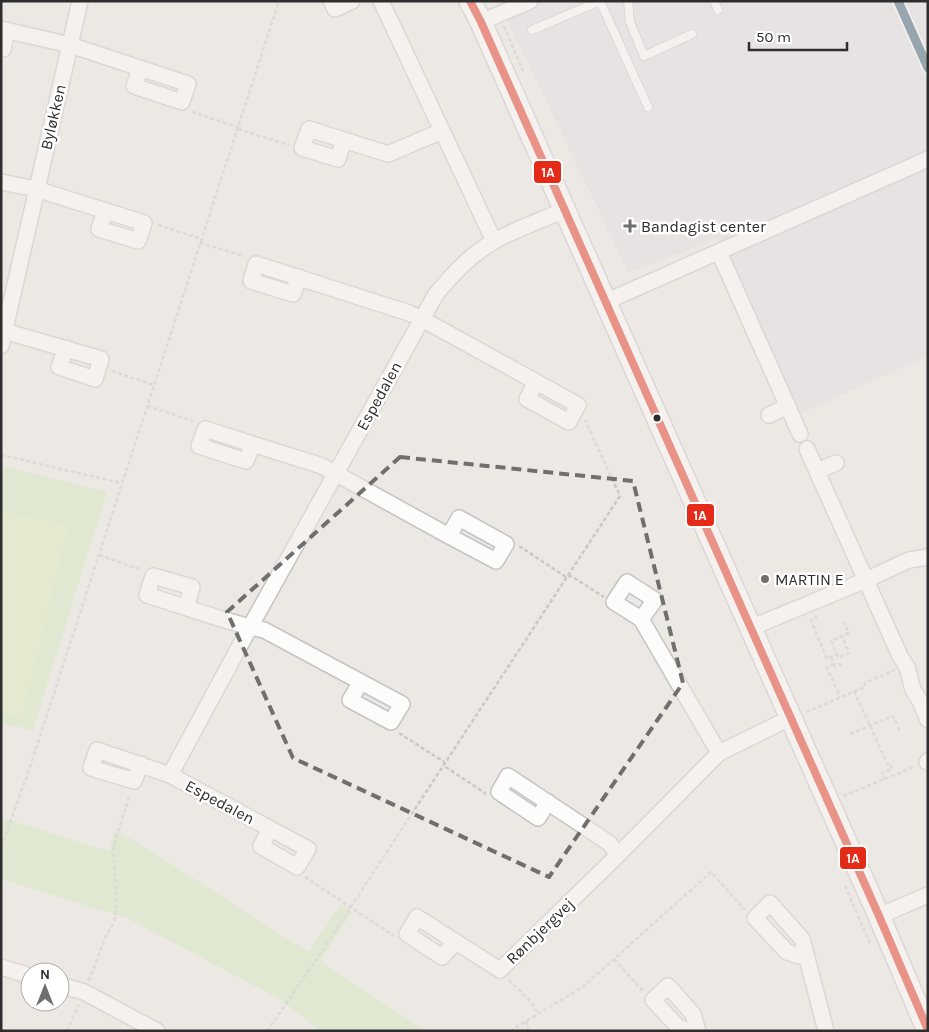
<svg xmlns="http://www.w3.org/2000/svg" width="929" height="1032" font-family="Karla,sans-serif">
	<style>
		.industrial { fill: #dfdddf }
		.green { fill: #d0e8bb }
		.pitch { fill: #dcecb9 }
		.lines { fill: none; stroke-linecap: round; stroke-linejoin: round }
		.lane-casing { stroke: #c5c4c5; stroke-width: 10 }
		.street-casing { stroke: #c5c4c5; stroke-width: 18 }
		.secondary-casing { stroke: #c5c4c5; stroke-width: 24 }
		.path { stroke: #c9c9c8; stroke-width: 2.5; stroke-dasharray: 4 2.5; stroke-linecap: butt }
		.lane { stroke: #fcfcfb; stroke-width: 8 }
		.street { stroke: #fcfcfb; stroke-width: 15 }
		.secondary { stroke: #fcfcfb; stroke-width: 21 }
		.bus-1-casing { stroke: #fff; stroke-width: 11 }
		.bus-1 { stroke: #e52b18; stroke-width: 8 }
		.rail-1-casing { stroke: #fff; stroke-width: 12 }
		.rail-1 { stroke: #30556e; stroke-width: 9 }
		.marked { fill: none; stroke: #706f6e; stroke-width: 4; stroke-dasharray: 10 6; stroke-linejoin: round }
		.poi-dot { fill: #706f6e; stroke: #fff; stroke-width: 2 }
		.bus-dot { fill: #2e2e2e; stroke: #fff; stroke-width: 2 }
		.labels { text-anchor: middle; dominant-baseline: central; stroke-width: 5; stroke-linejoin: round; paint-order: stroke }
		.street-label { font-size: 16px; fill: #2e2e2e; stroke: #fff }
		.poi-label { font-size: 16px; fill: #2e2e2e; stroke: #fff; text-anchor: start }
		.line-badge { stroke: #fff; stroke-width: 2 }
		.badge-label { font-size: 14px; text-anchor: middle; font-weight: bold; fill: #fff }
	</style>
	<rect width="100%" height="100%" fill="#ece8e4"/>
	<path class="industrial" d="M498,1H928V356L797,415L718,238L629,273Z"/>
	<g class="green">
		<path d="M1,466L107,492L33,730L1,723Z"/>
		<path d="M1,819L15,822L109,851L115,831L121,833C185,871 246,914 309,952L341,904L352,912L322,958L323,963L426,1031H320L283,1001L127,918L1,879Z"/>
	</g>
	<path class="pitch" d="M1,511L68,526L22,718L1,713Z"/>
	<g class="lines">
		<defs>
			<g id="lane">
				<path d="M600,1L648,107"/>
				<path d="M628,1L630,22L644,56L692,34"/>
				<path d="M714,1L718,10"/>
				<path d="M532,30L600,1"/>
			</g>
			<g id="street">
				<path d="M331,1L335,9L352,1"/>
				<path d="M381,1L494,241"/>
				<path d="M481,22L530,1"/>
				<path d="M1,29L70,45L188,84L182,102L134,86L140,69"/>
				<path d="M1,49H3L7,31"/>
				<path d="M344,140L338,159L302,148L309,129L388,154L442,131"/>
				<path d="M1,182L36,189L144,223L138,241L99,229L105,212"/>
				<path d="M719,252L800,434"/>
				<path d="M299,277L293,294L251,281L256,264L409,313L422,319L578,405L569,422L527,399L536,382"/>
				<path d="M605,302L928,159"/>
				<path d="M4,331L101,359L95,379L59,367L66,348"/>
				<path d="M1,346L80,1"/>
				<path d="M769,415L788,406"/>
				<path d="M253,444L246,461L199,446L205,429L322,466L449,536L459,518L506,544L496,561L449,536"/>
				<path d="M807,449L900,656L907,667L913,690L920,701L928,720"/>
				<path d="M817,471L836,463"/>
				<path d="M186,607L192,587L153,576L147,595C186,607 224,622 264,630L402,704L391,722L350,700L361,682"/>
				<path d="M641,619L655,600L627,582L614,602L641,619L719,753"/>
				<path d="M750,628L866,580L909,560L928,557"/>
				<path d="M927,762L928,761"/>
				<path d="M141,764L134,781L91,768L97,750L170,775L308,849L297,867L261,846L270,829"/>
				<path d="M170,775L250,627L436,294C453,274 470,255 493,242C515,229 542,220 565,210"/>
				<path d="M548,802L538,818L499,792L508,776L609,843L618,855"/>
				<path d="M879,916L928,895"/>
				<path d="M455,942L442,957L407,934L417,917L500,970L618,855L719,753L790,718"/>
				<path d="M806,958L787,952L755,918L770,903L802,939L826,1031"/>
				<path d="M1,967L30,976"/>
				<path d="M60,985L84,992L157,1031"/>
				<path d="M689,1031L678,1027L653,1000L668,986L693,1014L698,1031"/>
			</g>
			<path id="secondary" d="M470,1L481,22L879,916L928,1031"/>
		</defs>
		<use href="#lane" class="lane-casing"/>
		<use href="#street" class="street-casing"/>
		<use href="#secondary" class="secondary-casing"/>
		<g class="path">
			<path d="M504,26L523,71"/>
			<path d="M192,112L238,127"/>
			<path d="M238,129L289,145"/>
			<path d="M158,225L202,239"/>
			<path d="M200,243L244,256"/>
			<path d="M112,371L154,385"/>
			<path d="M147,406L193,421"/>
			<path d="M1,455L121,483"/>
			<path d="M519,546L566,577L571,576L604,597"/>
			<path d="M99,555L142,570"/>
			<path d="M815,616L816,618L811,620L827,659L837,654L831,641L849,633L843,620"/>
			<path d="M837,654L838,658L849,653L842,636"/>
			<path d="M831,657L835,666L840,664L841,666"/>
			<path d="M834,664L827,667L840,697"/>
			<path d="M854,691L889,767L891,766L892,769L882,773L885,779"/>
			<path d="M806,712L865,687V683L894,670"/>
			<path d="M399,733L444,762L446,767L486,794"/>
			<path d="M850,734L893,716L900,732"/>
			<path d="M843,796L914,767"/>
			<path d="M1,847L28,773L279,1"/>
			<path d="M305,877L394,936"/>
			<path d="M845,886L870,943"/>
			<path d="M614,959L643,991"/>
			<path d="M509,980L532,1003L538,1014"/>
			<path d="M89,981L105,938L114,922L117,902L113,848L130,794"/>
			<path d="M526,1021L529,1031"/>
			<path d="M67,1031L79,1004"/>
			<path d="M267,1031L314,963L620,496L585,420"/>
			<path d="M510,1031L584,986L711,872L745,910"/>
		</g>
		<use href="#lane" class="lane"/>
		<use href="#street" class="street"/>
		<use href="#secondary" class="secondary"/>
		<defs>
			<path id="bus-1" d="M470,1L481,22L879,916L928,1030"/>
		</defs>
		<use href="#bus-1" class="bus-1-casing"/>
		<use href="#bus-1" class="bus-1"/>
		<defs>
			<path id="rail-1" d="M898,1L928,68"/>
		</defs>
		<use href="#rail-1" class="rail-1-casing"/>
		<use href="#rail-1" class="rail-1"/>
	</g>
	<path d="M0 0H929V1032H0ZM400,457L633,481L683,683L549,877L293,758L227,612Z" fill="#ece8e4" fill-opacity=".55" fill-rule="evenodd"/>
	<path class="marked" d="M400,457L633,481L683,683L549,877L293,758L227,612Z"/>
	<g class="poi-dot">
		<path d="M627.5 218.5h5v5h5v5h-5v5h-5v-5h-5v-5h5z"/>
		<circle cx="765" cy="579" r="5"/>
	</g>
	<circle class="bus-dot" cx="657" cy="418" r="4.5"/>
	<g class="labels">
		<g class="street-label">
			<text transform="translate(53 117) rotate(-77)">Byløkken</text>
			<text transform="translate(379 396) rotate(-61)">Espedalen</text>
			<text transform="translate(220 802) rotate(28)">Espedalen</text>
			<text transform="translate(540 931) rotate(-44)">Rønbjergvej</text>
		</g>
		<g class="poi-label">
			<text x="641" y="226">Bandagist center</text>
			<text x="775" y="579">MARTIN E</text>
		</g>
	</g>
	<g class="line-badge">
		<rect x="533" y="160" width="29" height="24" rx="5" fill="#e52b18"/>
		<rect x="686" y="503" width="29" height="24" rx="5" fill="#e52b18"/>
		<rect x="839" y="846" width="28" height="24" rx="5" fill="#e52b18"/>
	</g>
	<g class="badge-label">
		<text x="548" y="177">1A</text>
		<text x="700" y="520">1A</text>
		<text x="853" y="863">1A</text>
	</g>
	<rect width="929" height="1032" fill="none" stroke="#2e2e2e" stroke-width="5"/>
	<g transform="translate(45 987)"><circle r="24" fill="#ffffff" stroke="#ababab"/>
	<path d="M0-4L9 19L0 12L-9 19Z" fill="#706f6e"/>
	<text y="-8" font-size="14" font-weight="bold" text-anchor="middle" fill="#2e2e2e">N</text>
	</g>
	<path d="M749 42v8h98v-8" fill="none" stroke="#2e2e2e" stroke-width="2.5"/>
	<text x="756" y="42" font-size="15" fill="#2e2e2e" stroke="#ffffff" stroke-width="4" paint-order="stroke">50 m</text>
</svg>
